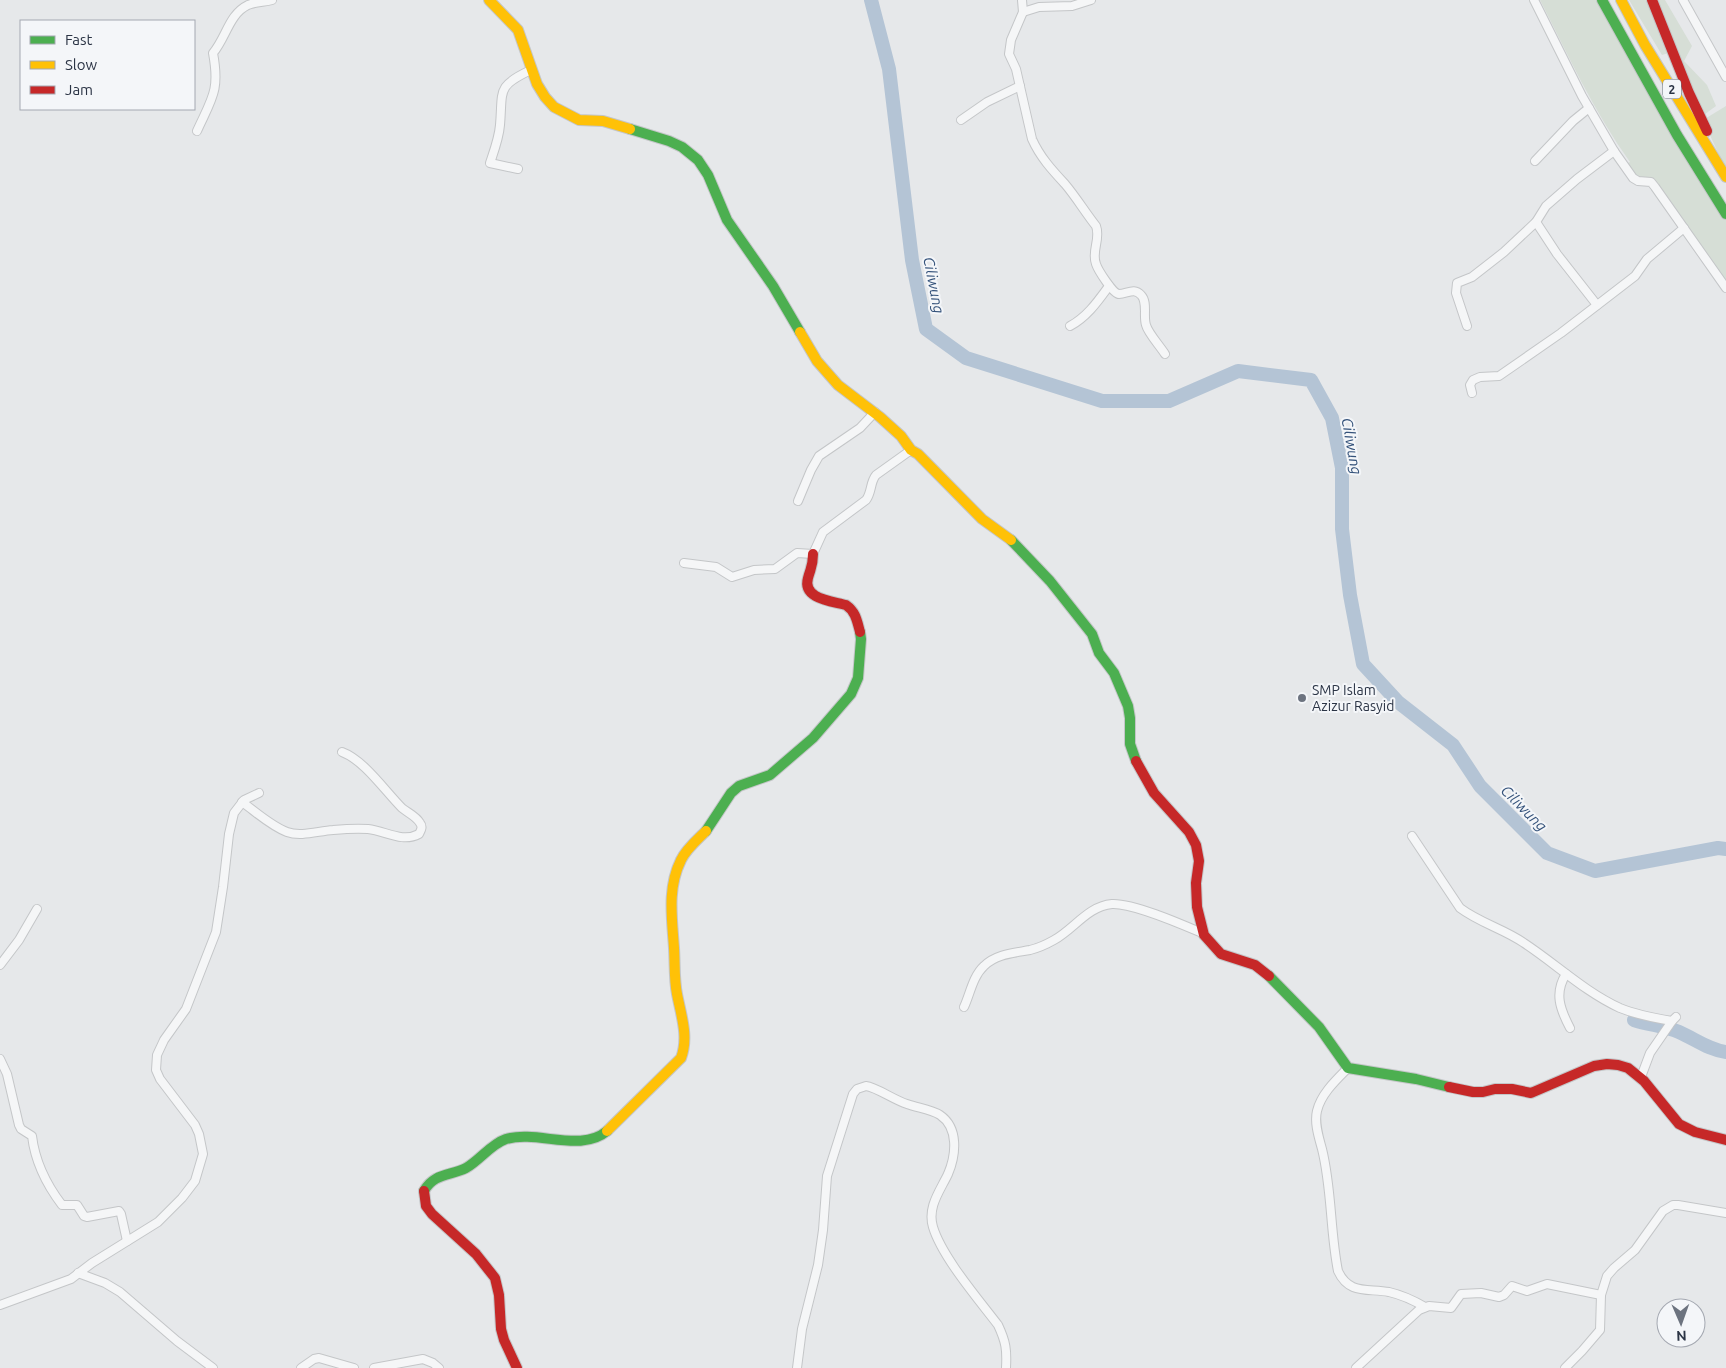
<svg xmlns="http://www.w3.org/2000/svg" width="1726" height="1368" font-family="Ubuntu,sans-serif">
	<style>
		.green { fill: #d6ded6 }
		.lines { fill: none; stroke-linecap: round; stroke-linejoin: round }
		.river { stroke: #b4c4d5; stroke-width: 14 }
		.street-casing { stroke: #c4c6c8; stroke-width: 10 }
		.fast-casing { stroke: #c4c6c8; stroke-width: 12 }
		.slow-casing { stroke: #c4c6c8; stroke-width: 12 }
		.jam-casing { stroke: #c4c6c8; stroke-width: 12 }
		.street { stroke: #f5f6f7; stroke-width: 8 }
		.fast { stroke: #4caf50; stroke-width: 10 }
		.slow { stroke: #ffc107; stroke-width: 10 }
		.jam { stroke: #c62828; stroke-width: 10 }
		.poi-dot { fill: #6c737f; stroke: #f4f6f9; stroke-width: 2 }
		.labels { text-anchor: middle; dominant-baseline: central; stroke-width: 4; stroke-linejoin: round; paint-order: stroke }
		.shield { fill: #f4f6f9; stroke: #676e7b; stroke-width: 1 }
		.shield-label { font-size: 12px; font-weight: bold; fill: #2b3445 }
		.poi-label { font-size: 14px; fill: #2b3445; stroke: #f4f6f9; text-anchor: start }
		.water-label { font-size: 15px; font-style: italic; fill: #34527a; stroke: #f4f6f9 }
	</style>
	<rect width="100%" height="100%" fill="#e6e8ea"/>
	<g class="green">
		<path d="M1540,0H1598L1726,214V287L1655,187L1641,181L1623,165L1630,162C1594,112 1568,55 1540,0Z"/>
		<path d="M1629,0H1665L1692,46L1684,61L1707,85L1716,106L1701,117L1672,52L1662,55Z"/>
		<path d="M1726,106V170L1703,120Z"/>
	</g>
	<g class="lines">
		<g class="river">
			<path d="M871,0L889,69L912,260L926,329L966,358L1102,401H1169L1238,371L1311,380L1332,418L1342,468V529L1350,595L1363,664L1398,702L1453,745L1480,786L1547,853L1595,871L1718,848L1726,849"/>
			<path d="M1634,1020C1649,1025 1665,1026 1679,1032C1695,1039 1709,1050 1726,1052"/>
		</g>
		<defs>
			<g id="street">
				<path d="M1022,0L1023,12L1011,40L1009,54L1016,69L1032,139C1040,157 1052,170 1065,184C1076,197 1085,212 1096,226C1101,239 1091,251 1096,264C1098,270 1113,294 1119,294C1127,294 1134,287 1141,295C1148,302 1143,316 1146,325C1148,333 1160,346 1165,354"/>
				<path d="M1534,0L1582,96L1614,151L1633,178L1638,181L1651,182L1655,187L1726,288"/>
				<path d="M1683,0L1726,77"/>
				<path d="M1023,12L1039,7L1072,6L1091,0"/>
				<path d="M961,120L987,102L1020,86"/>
				<path d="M197,131C212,98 220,91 213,53C226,38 229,14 248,5C255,2 264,2 272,0"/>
				<path d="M1535,161L1573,121L1589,108"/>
				<path d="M518,169L490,163C494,151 499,138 500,125C503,91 496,86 531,70"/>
				<path d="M1536,222L1557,254L1597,305"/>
				<path d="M1070,326C1087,317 1098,301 1109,286"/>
				<path d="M1467,326L1456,293L1457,283L1472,277L1504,252L1536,222L1546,206L1577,179L1614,151"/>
				<path d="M1472,393L1470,385L1473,380L1480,377L1499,376L1561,333L1635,276L1647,259L1684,228"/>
				<path d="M798,501L811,470L819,456L860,428L875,412"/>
				<path d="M684,563L716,567L732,577L754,570L775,569L797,553L813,554L823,532L866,500C872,492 870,482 876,475L911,450"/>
				<path d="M242,802C256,812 271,826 287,832C301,837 318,831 333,830C344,829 356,828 368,829C386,831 402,843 419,834C421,830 423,827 420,823C416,816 408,813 402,808C385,791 364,760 342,752"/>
				<path d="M1412,836L1460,908C1480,923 1504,929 1524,943C1556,964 1585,992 1620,1008C1637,1015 1654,1018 1672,1021L1676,1017"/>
				<path d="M0,965L19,940L37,909"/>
				<path d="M1566,974C1554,993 1560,1009 1570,1028"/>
				<path d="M964,1007C970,994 973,976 984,966C996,954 1014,953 1030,950C1038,948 1047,944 1054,940C1074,929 1088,906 1112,904C1133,903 1181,924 1202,933"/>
				<path d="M0,1059L7,1074L19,1125L21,1129L32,1136C35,1161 46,1184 62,1205H77L84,1216L87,1217L119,1211L121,1214L127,1241"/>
				<path d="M1348,1068C1336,1080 1321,1094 1317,1111C1314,1123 1319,1138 1322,1149C1332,1189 1330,1231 1338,1271C1349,1295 1368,1288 1389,1292C1402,1295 1413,1300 1425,1307"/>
				<path d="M1641,1077L1650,1053L1672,1021"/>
				<path d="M78,1273L105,1283L120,1292L177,1341L213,1368"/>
				<path d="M0,1305L71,1279L92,1263L158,1222L182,1198L195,1181L203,1154L199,1134L195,1125L160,1079L156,1070L157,1055L164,1040L186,1009L216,932L223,887L229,834L234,813L244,800L259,793"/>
				<path d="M301,1368L314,1359L319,1358L354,1368"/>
				<path d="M374,1368L423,1359L433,1363L439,1368"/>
				<path d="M797,1368L802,1329L818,1265L823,1230L827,1176L853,1094L857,1089L866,1086C876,1087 894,1100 907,1104C918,1108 931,1109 940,1115C959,1128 956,1155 948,1174C940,1191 927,1207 933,1227C942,1257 979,1300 998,1325C1006,1342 1007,1350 1006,1368"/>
				<path d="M1356,1368L1419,1310L1429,1306L1451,1308L1461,1294L1481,1293L1499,1297L1504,1295L1512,1286L1527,1291L1547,1284L1601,1295"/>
				<path d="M1565,1368L1582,1351L1600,1330L1601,1295L1607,1276L1614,1268L1635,1250L1663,1211L1673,1205H1678L1726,1213"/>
			</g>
			<g id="fast">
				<path d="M1602,0L1677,135L1726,214"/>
				<path d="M630,129L669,141L682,147L698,160L708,175L727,220L773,286L800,332"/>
				<path d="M1011,540L1050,581L1092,634L1099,653L1114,673L1128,706L1130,718V744L1136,761"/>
				<path d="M706,831L731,793L739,786L770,775L813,738L851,694L858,678L861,639L860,632"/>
				<path d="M1269,976L1319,1027L1348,1068L1416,1079L1449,1087"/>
				<path d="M424,1191C434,1173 450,1176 466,1168C480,1160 491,1144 506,1139C538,1130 581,1153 607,1131"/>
			</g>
			<g id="slow">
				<path d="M489,0L518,30L537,84L545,97L554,107L579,120L603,121L630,129"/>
				<path d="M1621,0L1645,45L1726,177"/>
				<path d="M800,332L817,361L838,385L880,417L901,436L911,450L918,454L982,519L1011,540"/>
				<path d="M607,1131L681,1058C689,1037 681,1015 677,994C674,979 675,963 674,948C672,918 667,888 681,860C686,849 697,840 706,831"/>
			</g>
			<g id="jam">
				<path d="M1652,0L1689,93L1707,131"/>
				<path d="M813,554C813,566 811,567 808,578C802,599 832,601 846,605C856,612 857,621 860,632"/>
				<path d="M1136,761L1154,793L1189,832L1196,845L1199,861L1196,883L1197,907L1204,935L1221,954L1255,965L1269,976"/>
				<path d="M1449,1087L1473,1092H1483L1495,1089H1512L1531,1093L1594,1066L1607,1064L1618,1065L1628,1068L1644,1081L1679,1124L1695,1132L1726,1140"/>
				<path d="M424,1191L426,1206L432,1214L476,1254L495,1278L499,1295L501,1329L504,1340L517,1368"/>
			</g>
		</defs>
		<use href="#street" class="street-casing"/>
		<use href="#fast" class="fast-casing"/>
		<use href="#slow" class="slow-casing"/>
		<use href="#jam" class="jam-casing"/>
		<use href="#street" class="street"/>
		<use href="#fast" class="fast"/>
		<use href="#slow" class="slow"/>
		<use href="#jam" class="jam"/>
	</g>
	<circle class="poi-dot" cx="1302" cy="698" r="5"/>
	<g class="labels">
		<rect class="shield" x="1663" y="79.5" width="18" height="19" rx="4"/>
		<g class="shield-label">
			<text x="1672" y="89">2</text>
		</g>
		<g class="poi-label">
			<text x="1312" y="690">SMP Islam<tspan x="1312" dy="16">Azizur Rasyid</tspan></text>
		</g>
		<g class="water-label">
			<text transform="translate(934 285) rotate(79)">Ciliwung</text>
			<text transform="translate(1352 446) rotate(80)">Ciliwung</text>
			<text transform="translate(1524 808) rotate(45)">Ciliwung</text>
		</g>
	</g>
	<rect x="20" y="20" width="175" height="90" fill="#f4f6f9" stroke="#a4a8b1"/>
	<rect x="30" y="36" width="25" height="8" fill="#4caf50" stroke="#a4a8b1"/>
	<text x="65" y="45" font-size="15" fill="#2b3445">Fast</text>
	<rect x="30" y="61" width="25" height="8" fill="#ffc107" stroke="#a4a8b1"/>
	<text x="65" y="70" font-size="15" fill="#2b3445">Slow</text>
	<rect x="30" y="86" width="25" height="8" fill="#c62828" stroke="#a4a8b1"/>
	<text x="65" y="95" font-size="15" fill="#2b3445">Jam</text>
	<g transform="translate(1681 1323) rotate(178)"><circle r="24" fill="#f4f6f9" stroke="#a4a8b1"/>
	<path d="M0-4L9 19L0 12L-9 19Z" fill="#6c737f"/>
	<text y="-8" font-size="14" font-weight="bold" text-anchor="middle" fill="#2b3445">N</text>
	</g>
</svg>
